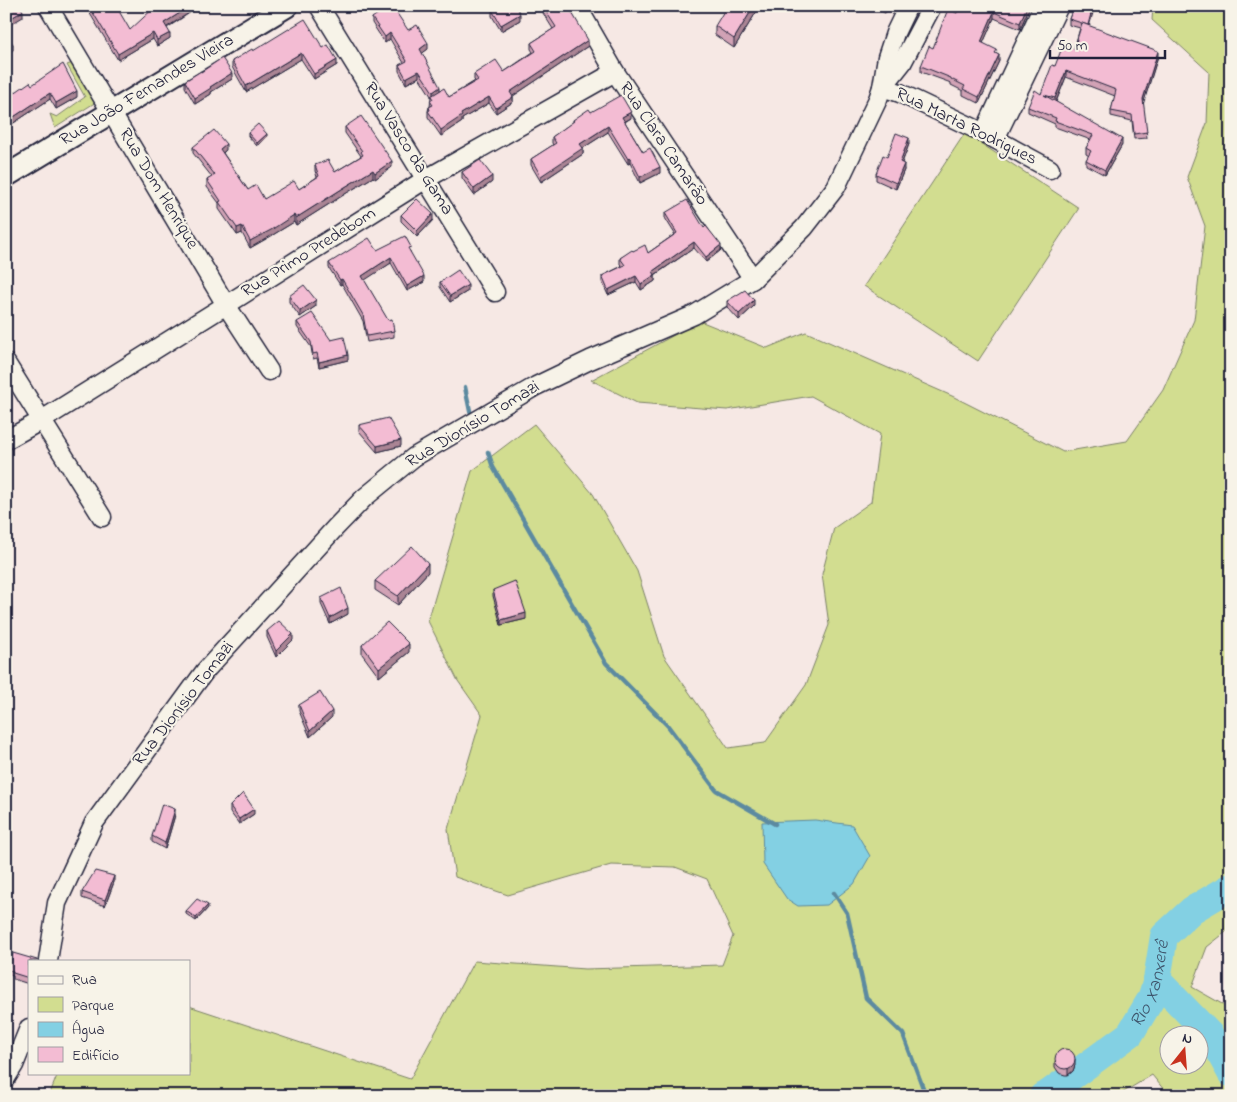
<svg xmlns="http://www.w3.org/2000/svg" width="1237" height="1102" font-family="'Indie Flower',sans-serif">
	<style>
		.green { fill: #d2dd90; stroke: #7a8066; fill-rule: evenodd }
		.water { fill: #83d0e3; stroke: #5c8aa0 }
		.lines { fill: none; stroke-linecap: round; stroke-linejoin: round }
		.stream { stroke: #5c8aa0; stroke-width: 4.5 }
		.river { stroke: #83d0e3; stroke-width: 28 }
		.minor-casing { stroke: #22223b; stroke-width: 21 }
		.tertiary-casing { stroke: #22223b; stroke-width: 25 }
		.minor { stroke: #f7f3e8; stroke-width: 18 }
		.tertiary { stroke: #f7f3e8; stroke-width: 21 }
		.wall { fill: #d1a2b5; stroke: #22223b }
		.shaded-wall { fill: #aa8494; stroke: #22223b }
		.building { fill: #f3bcd3; stroke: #22223b }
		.labels { text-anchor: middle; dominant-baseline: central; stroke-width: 4.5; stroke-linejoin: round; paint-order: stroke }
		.street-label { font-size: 18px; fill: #22223b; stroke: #f7f3e8 }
		.water-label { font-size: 19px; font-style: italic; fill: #3f566d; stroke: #f7f3e8 }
	</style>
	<rect width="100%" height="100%" fill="#f6e8e4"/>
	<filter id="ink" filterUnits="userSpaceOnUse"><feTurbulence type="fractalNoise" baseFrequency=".02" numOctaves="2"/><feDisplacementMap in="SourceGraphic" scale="10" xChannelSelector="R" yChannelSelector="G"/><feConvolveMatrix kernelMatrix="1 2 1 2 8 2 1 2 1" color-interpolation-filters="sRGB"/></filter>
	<g filter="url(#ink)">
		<g class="green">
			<path d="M1153,6H1231V928L1207,947L1192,987L1222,1004L1231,1014V1096H1169L1152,1075L1117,1096H49L58,1073H189V1006L410,1079L474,961L585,969L722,965L733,936L707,879L675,867L611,865L508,895L455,877L448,829L482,715L458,681L428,621L472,471L534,424L593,494L637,571L664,656L728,748L765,743L806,685L829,625L822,574L834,528L871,502L880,434L811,396L727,410L637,403L591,380L700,321L767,348L806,332L952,396L1063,452L1127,441L1163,390L1194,320L1205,226L1187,177L1207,123L1209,72L1152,20ZM1170,1034H1200V1064H1170Z"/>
			<path d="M72,63L96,102L55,128L50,114L57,117L85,97L67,65Z"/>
			<path d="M965,133L1079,208L978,361L864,286Z"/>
		</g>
		<path class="water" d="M815,820L852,825L870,856L854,884L827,905L798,906L787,899L763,864L762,822Z"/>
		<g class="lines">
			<g class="stream">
				<path d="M465,387L470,411"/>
				<path d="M488,452L493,467L606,663L668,726L716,790L775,824"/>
				<path d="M834,893L847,913L866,998L903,1034L926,1096"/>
			</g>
			<g class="river">
				<path d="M1157,980L1210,1035L1231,1073"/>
				<path id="s1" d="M1043,1096L1049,1093L1130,1034L1151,999L1157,980L1164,936L1192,910L1231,887"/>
			</g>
			<defs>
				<g id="minor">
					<path d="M48,6L226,305L269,371"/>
					<path d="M319,6L495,292"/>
					<path d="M577,6L615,72L753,279"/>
					<path d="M882,87L900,93L984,133L1050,169"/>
					<path d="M883,87L902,63L932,6"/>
					<path d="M984,133L1043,6"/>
					<path d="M995,139L1059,6"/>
					<path d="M6,363L102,517"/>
					<path d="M6,440L42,420L226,305L426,179L615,72"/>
					<path d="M48,961L57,903L94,823L205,671L335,528L364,498L414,457L536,386L590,360L694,315L753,279L804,228L836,187L878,99L882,87L887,57L895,33L908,6"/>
					<path d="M6,1078L14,1065L29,1028"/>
				</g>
				<g id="tertiary">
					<path id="s2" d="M6,176L287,6"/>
				</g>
			</defs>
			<use href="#minor" class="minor-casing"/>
			<use href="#tertiary" class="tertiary-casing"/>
			<use href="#minor" class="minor"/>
			<use href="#tertiary" class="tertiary"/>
		</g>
		<g class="wall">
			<path d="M89,6L130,30L200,6L167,28L170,38L157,46L153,39L118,60L89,12Z"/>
			<path d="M760,6L734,48L715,35V26Z"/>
			<path d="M871,6H889L885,13Z"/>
			<path d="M959,6H1030L1020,29L994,18L983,43L997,54L999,61L979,103L963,95V91L951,85V83L921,72V66L933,48L957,13Z"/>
			<path d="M1074,6L1089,26L1158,56L1143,103L1147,138L1134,139L1132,121L1111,116V111L1115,96L1066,77L1056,102L1122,145L1105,175L1086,165V160L1089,156L1086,154V148L1091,140L1055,127V124L1028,112V107L1041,94L1055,66L1074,49L1080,28L1069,25V19Z"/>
			<path d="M543,7L588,46L513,96V102L496,113L489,103L462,119V122L441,136L428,117V111L429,107H430L431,96L419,77L406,84L399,71V65L404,63L390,39L385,43L372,23V18L408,30L428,49L422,53L440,90L449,97L475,81L474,80V74L504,72L533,52L531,49V43L553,29L543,13Z"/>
			<path d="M492,10L520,20L501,31L492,16Z"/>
			<path d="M323,48L337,65L314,79L301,59L246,92L232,67V61L253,51Z"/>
			<path d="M201,72L232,79L211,92V94L195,104L185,87V81Z"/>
			<path d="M32,85L77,97L56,109L50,99L6,128V97L7,98Z"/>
			<path d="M591,112L631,118L625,122L643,152L660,173L640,183L630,163L628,164L608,132L583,148V154L541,182L531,165V159L553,145L552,143V137L573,122V120Z"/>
			<path d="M345,127L392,167L375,179L373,177L345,194L296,225L294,222L271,236L250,248L242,233L237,235L219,209V203L207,187V180L212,177L193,153V147L226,150L223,153L248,190L264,199L299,189L317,177L315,171V165L335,172L361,156L345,133Z"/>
			<path d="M248,133L267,137L257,146L248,136Z"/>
			<path d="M909,144L902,163L904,170L896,189L876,180V174L887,157Z"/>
			<path d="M462,172L492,182L474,195L462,178Z"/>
			<path d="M665,213L704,228L721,250L706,262L694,248L655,275V281L641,290L636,282L608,295L602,282V276L622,266L620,264V258L633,251L648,253L675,234L665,218Z"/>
			<path d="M401,215L433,220L417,237L401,221Z"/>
			<path d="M377,250L411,252L410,253L424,282L407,291L391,263L364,280L394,331V337L367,342L363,321L342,284L340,285L329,268V263Z"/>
			<path d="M440,282L468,291L450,302L440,287Z"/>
			<path d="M289,296L316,306L300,317L289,302Z"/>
			<path d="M727,301L754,306L739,320L727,307Z"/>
			<path d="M297,322L331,340L348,360L319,367L317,358L313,359L311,347L297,327Z"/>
			<path d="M359,425L401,446L377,452L359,431Z"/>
			<path d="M428,572L398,605L375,590V581Z"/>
			<path d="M493,590L526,619L501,625L493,596Z"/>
			<path d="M321,598L348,614L330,624L321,604Z"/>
			<path d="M267,631L293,640L276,657L267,637Z"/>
			<path d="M362,645L409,652L379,677L362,654Z"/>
			<path d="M299,705L332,717L310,737L299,711Z"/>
			<path d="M230,806L254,814L239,824L230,812Z"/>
			<path d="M175,815L165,849L152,842V836Z"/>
			<path d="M114,882L105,906L82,898V892Z"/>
			<path d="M208,908L196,921L186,914V911Z"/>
			<path d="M29,961V984L13,979V976L8,975V970Z"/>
			<path d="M1055,1061L1075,1065L1073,1071L1068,1075H1065L1059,1073L1055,1067Z"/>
		</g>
		<g class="shaded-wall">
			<path d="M191,6H200L164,29V23Z"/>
			<path d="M754,6H760L734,48V39Z"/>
			<path d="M886,6H889L885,13V7Z"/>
			<path d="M1027,6H1030L1020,29V23Z"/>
			<path d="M1093,6H1095L1088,30V25Z"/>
			<path d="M23,11V17L6,27V21Z"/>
			<path d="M994,12V18L981,48V42Z"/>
			<path d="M520,14V20L501,31V25Z"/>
			<path d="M153,33V39L118,60V54Z"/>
			<path d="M170,33V38L157,46V40Z"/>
			<path d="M390,33V39L385,43V37Z"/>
			<path d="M588,40V46L510,98V92Z"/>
			<path d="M428,43V49L420,55V49Z"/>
			<path d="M13,44V50L6,55V49Z"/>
			<path d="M1158,51V56L1143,105V99Z"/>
			<path d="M301,53V59L246,92V86Z"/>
			<path d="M999,55V61L979,103V97Z"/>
			<path d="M337,60V65L314,79V74Z"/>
			<path d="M419,71V77L406,84V78Z"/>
			<path d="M1066,71V77L1055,104V98Z"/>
			<path d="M232,73V79L211,92V94L195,104V98L210,87Z"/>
			<path d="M440,87V93L433,98V92Z"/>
			<path d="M77,91V97L56,109V103Z"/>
			<path d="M50,93V99L6,128V122Z"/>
			<path d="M489,97V103L462,119V122L441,136V130L461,114Z"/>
			<path d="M513,97V102L496,113V108Z"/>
			<path d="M631,112V118L622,123V117Z"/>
			<path d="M608,126V132L583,148V154L541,182V176L580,144Z"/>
			<path d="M267,134V137L257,146V143Z"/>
			<path d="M909,138V144L900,168V162Z"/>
			<path d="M1122,139V145L1105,175V170Z"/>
			<path d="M226,144V150L220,155V149Z"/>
			<path d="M630,157V163L628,164V159Z"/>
			<path d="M392,161V167L375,179V173Z"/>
			<path d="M904,164V170L896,189V183Z"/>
			<path d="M660,167V173L640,183V177Z"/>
			<path d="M373,170V177L345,194L296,225V218L345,187Z"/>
			<path d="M492,176V182L474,195V189Z"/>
			<path d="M433,214V220L417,237V231Z"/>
			<path d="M294,215V222L271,236L250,248V241Z"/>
			<path d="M242,226V233L237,235V228Z"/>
			<path d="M694,242V248L653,276V271Z"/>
			<path d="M721,245V250L706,262V257Z"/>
			<path d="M391,257V263L362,282V276Z"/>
			<path d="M655,275V281L641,290V284Z"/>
			<path d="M424,276V282L407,291V286Z"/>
			<path d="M636,276V282L608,295V290Z"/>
			<path d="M342,279V284L340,285V280Z"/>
			<path d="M468,285V291L450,302V296Z"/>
			<path d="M316,300V306L300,317V311Z"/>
			<path d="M754,300V306L739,320V314Z"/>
			<path d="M348,355V360L319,367V362Z"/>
			<path d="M401,440V446L377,452V446Z"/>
			<path d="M428,564V572L398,605V596Z"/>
			<path d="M348,608V614L330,624V618Z"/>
			<path d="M526,613V619L501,625V620Z"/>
			<path d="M293,634V640L276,657V651Z"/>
			<path d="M409,644V652L379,677V668Z"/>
			<path d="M332,711V717L310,737V731Z"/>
			<path d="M175,809V815L165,849V843Z"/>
			<path d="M254,809V814L239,824V819Z"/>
			<path d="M114,876V882L105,906V900Z"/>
			<path d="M208,905V908L196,921V918Z"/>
			<path d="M1075,1059V1065L1073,1071L1068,1075V1069Z"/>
		</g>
		<g class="building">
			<path d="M6,6H20L23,11L6,21Z"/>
			<path d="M89,6H116L130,30L156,6H191L164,23L170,33L157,40L153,33L118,54Z"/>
			<path d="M389,6H392L408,30L417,25L428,43L420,49L440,87L433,92L419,71L406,78L399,65L407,61L390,33L385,37L372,18Z"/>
			<path d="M499,6H516L520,14L501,25L492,10Z"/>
			<path d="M545,6H568L588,40L510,92L513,97L496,108L489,97L461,114L462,116L441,130L428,111L430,110L429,107L433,105L430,101L433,99L431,96L444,88L449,97L478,80L474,74L496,60L504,72L536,51L531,43L556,27L543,7Z"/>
			<path d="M727,6H754L734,39L715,26Z"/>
			<path d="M959,6H1027L1020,23L994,12L981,42L997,50L995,53L999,55L979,97L963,89L965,86L951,79V78L921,66L929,46L933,48L948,9L957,13Z"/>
			<path d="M1074,6H1093L1088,25L1069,19Z"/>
			<path d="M305,19L323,48L328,45L337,60L314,74L301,53L246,86L232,61L252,49L253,51Z"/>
			<path d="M1082,23L1158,51L1143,99L1147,132L1134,134L1132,115L1111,111L1116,90L1066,71L1055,98L1044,95L1122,139L1105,170L1086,160L1091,151L1086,148L1093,135L1055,121L1056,118L1028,107L1035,90L1041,94L1052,65L1055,66L1063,45L1074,49Z"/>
			<path d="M6,34L13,44L6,49Z"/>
			<path d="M222,58L232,73L210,87L211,88L195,98L185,81L201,71V72Z"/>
			<path d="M63,64L77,91L56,103L50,93L6,122V97L7,98L30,82L32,85Z"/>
			<path d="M621,95L631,112L622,117L643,152L650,148L660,167L640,177L630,157L628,159L608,126L580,144L583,148L541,176L531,159L556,143L552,137L574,121L573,120L589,109L591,112Z"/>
			<path d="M361,116L392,161L375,173L373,170L345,187L296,218L294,215L271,230L250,241L242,226L237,228L219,202L221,201L207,180L215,175L193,147L214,130L226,144L220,149L248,190L256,185L264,199L294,181L299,189L319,176L315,165L328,160L335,172L363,155L361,152L362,151L345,127Z"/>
			<path d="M258,124L267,134L257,143L248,133Z"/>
			<path d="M896,133L909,138L900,162L904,164L896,183L876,174L883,155L887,157Z"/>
			<path d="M480,160L492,176L474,189L462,172Z"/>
			<path d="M417,199L433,214L417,231L401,215Z"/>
			<path d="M687,200L704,228L706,226L721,245L706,257L694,242L653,271L655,275L641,284L636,276L608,290L602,276L625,265L620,258L632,250L633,251L645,245L648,253L677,233L665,213Z"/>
			<path d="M405,236L411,247L408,248L424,276L407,286L391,257L362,276L388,320L392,319L394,331L367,336L363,315L342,279L340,280L329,263L369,238L377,250Z"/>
			<path d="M458,270L468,285L450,296L440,282Z"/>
			<path d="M304,285L316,300L300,311L289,296Z"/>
			<path d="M745,290L754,300L739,314L727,301Z"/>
			<path d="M312,313L331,340L344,337L348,355L319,362L317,353L313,354L311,342L297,322Z"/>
			<path d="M388,418L401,440L377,446L359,425Z"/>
			<path d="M412,546L428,564L398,596L375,581Z"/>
			<path d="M515,581L526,613L501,620L493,590Z"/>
			<path d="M341,588L348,608L330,618L321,598Z"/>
			<path d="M279,621L293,634L276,651L267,631Z"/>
			<path d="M387,622L409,644L379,668L362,645Z"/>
			<path d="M320,692L332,711L310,731L299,705Z"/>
			<path d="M243,793L254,809L239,819L230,806Z"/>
			<path d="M162,804L175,809L165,843L152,836Z"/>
			<path d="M95,871L114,876L105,900L82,892Z"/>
			<path d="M197,899L208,905L196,918L186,911Z"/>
			<path d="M13,953L37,960V961H29V978L13,973V971L8,970Z"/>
			<circle cx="1065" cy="1059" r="10"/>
		</g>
	</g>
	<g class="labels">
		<g class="street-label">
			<text stroke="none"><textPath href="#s2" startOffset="165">Rua João Fernandes Vieira</textPath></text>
			<text transform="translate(966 127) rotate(26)">Rua Marta Rodrigues</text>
			<text transform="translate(663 144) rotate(56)">Rua Clara Camarão</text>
			<text transform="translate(408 149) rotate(58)">Rua Vasco da Gama</text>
			<text transform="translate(158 189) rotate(59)">Rua Dom Henrique</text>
			<text transform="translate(309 253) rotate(-32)">Rua Primo Predebom</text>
			<text transform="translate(473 425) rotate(-31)">Rua Dionísio Tomazi</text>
			<text transform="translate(184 704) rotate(-52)">Rua Dionísio Tomazi</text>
		</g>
		<g class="water-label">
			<text stroke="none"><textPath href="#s1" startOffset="162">Rio Xanxerê</textPath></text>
		</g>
	</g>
	<rect width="1237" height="1102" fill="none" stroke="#f7f3e8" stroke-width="25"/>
	<rect x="12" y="12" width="1212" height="1077" fill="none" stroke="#22223b" stroke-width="2" filter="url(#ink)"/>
	<rect x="28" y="960" width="162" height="115" fill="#f7f3e8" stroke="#a29fa3"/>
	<rect x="38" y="976" width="25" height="8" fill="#f7f3e8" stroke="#a29fa3"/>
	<text x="72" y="984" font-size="15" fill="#22223b">Rua</text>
	<rect x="38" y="997" width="25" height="15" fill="#d2dd90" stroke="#a29fa3"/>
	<text x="72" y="1010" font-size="15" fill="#22223b">Parque</text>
	<rect x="38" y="1022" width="25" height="15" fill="#83d0e3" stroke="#a29fa3"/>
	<text x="72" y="1034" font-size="15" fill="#22223b">Água</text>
	<rect x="38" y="1047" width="25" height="15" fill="#f3bcd3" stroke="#a29fa3"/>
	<text x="72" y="1060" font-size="15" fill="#22223b">Edifício</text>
	<g transform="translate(1184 1050) rotate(17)"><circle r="24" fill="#f7f3e8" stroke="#a29fa3"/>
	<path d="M0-4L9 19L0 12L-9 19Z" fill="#c8321e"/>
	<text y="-8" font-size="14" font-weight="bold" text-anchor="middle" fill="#22223b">N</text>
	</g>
	<path d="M1050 50v8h115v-8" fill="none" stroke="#22223b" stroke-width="2.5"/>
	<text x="1057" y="50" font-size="15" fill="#22223b" stroke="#f7f3e8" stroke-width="4" paint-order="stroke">50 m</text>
</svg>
